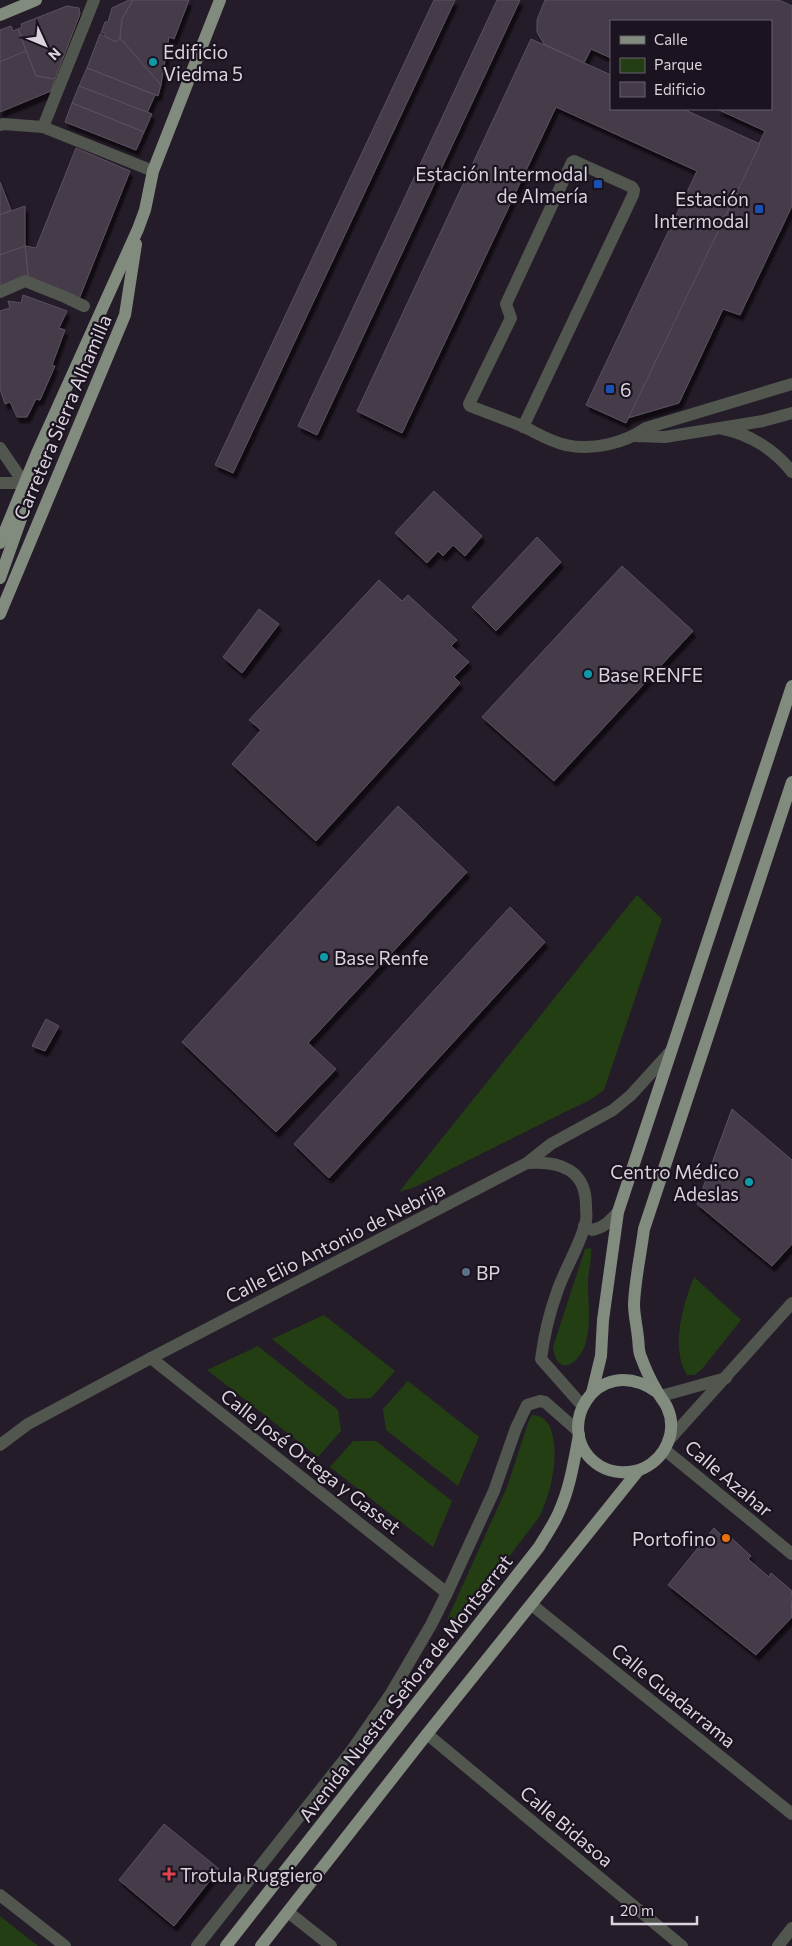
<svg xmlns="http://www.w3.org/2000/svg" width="792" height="1946" font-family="Commissioner,sans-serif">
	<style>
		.green { fill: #243e14 }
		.building { fill: #443a49; stroke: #5b5160; filter: url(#shadow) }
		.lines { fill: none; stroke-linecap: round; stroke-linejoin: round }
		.minor { stroke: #51564f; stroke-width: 12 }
		.major { stroke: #818c7e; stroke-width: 12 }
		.culture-dot { fill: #0f9aa8; stroke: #1b1320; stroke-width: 2 }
		.transit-dot { fill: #1a4fb4; stroke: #1b1320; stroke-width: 2 }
		.service-dot { fill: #5c6f8a; stroke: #1b1320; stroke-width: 2 }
		.food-dot { fill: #e8710a; stroke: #1b1320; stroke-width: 2 }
		.health-dot { fill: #e0444e; stroke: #1b1320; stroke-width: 2 }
		.labels { text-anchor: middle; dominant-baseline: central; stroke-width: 4.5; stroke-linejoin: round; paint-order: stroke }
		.poi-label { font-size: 19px; fill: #dad4dd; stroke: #1b1320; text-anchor: start }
		.street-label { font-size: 19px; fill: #dad4dd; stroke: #1b1320 }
	</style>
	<defs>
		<filter id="shadow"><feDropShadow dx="3" dy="5.5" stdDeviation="1" flood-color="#0009"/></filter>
	</defs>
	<rect width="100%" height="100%" fill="#251c29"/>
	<g class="green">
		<path d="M637,895L662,919L604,1090L590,1100L565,1112L415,1187L399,1192Z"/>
		<path d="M591,1248C592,1260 588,1272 588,1283C588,1303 591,1322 586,1342C580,1364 557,1379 553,1347L585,1249Z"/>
		<path d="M694,1277L741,1320L702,1369L695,1375H687C670,1347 683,1305 694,1277Z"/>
		<path d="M324,1315L395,1371L371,1398L347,1399L272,1339Z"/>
		<path d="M258,1346L338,1410L341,1431L318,1457L207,1370Z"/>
		<path d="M408,1381L479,1437L458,1486L386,1430L383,1409Z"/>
		<path d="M532,1415C559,1415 556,1460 552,1478C550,1491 545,1504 540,1516L456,1626L447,1620L507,1487L528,1423Z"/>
		<path d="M353,1441H376L452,1501L433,1547L330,1467Z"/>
		<path d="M0,1916L38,1946H0Z"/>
	</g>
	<g class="building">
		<path d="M129,0H133L122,19L120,38L116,42L105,37V33H101L105,22H108L112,8Z"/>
		<path d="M133,0H189L174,39L169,37L161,85L120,38L122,19Z"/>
		<path d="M434,0H455L233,473L215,465Z"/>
		<path d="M497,0H520L317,435L298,426Z"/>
		<path d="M545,0H779L792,6V206L740,315L723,309L679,403L628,418L765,131L717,109H771V21H611V58L591,49L584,63L544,44L537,32V20Z"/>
		<path d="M67,6L79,8L80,14L55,79L36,76L18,29L22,27L21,24Z"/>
		<path d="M11,26L13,31L18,29L26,51L0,62V30Z"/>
		<path d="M100,34L116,42L120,38L161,85L158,96L87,68Z"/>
		<path d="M531,39L611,75V109H683L760,144L626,423L586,405L697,171L556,107L402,433L357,411Z"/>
		<path d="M26,51L36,76L55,79L51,91L0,112V62Z"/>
		<path d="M87,68L155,95L147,113L79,86Z"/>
		<path d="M79,86L152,114L144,132L72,103Z"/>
		<path d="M72,103L144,132L136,150L65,122Z"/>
		<path d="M76,148L130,171L79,299L28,276L25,246L36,248Z"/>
		<path d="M0,182L11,210L0,215Z"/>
		<path d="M25,206V246L0,255V215Z"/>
		<path d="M25,246L28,276L0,286V255Z"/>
		<path d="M23,295L67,311L59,328L65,330L52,365L55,366L40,400L36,399L27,417H17L10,402L5,404L0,389V311L10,308L8,301L21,303Z"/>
		<path d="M434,491L482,536L465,556L453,545L443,556L438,551L427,563L395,533Z"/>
		<path d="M537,537L561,562L496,631L472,607Z"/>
		<path d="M622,566L693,631L554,781L482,717Z"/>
		<path d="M379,580L402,601L408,595L457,640L451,646L469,662L454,677L460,683L316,841L232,764L261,730L249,720Z"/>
		<path d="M259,609L279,624L242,673L223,657Z"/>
		<path d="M398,806L467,872L308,1043L336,1069L276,1132L182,1042Z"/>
		<path d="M510,907L545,942L329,1178L294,1144Z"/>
		<path d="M46,1019L59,1026L45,1051L32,1046Z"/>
		<path d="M732,1109L792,1160V1244L772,1266L697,1204Z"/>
		<path d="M714,1528L724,1538L727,1534L751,1556L748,1559L769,1577L771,1573L792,1591L791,1596L792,1617L756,1655L668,1585Z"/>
		<path d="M164,1824L219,1869L174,1926L119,1880Z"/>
	</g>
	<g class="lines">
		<g class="minor">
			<path d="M0,125L3,124L43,127L153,171"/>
			<path d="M43,127L94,0"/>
			<path d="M0,292L25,281L65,297L84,306"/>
			<path d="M523,427L633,195L634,190L632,187L574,161L572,162L506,304L511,318L469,404L470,406C488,413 506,419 524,427C537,433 551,442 566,445C592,451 625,443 646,428L792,384"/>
			<path d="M723,429C750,434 776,451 792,472"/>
			<path d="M634,436L665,437L763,421L792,413"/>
			<path d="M0,448L24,483"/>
			<path d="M0,483H24"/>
			<path d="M529,1163C561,1161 586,1170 586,1206C586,1211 587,1216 586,1221C580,1246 565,1268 557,1292C549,1314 544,1336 541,1359L579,1402L584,1404"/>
			<path d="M584,1226L592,1230C604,1228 610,1221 618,1212"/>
			<path d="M151,1358L447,1593"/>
			<path d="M661,1396L726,1378"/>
			<path d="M668,1441L792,1303"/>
			<path d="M0,1445L28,1424L151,1358L527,1163L551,1144L613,1110L631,1095L671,1051"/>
			<path d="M665,1450L792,1554"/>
			<path d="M532,1605L792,1814"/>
			<path d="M427,1734L682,1946"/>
			<path d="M0,1895L65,1946"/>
			<path d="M288,1912L331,1946"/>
			<path d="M197,1946L352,1750L390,1695L431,1625L447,1593L494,1491L516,1428L527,1405L540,1401L545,1402L578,1431"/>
			<path d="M778,1946L792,1928"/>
		</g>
		<g class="major">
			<path d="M0,15L36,0"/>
			<path d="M0,543L37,453L138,229L145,210L153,171L220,0"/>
			<path d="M0,578L22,516L25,493"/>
			<path d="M0,614L125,315L136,244"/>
			<path d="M657,1392C595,1349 549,1434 600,1466C613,1474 631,1474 644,1468C666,1457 678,1431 667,1407C664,1401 660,1397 657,1391C651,1381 645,1368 641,1357C638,1351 639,1344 638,1338C637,1327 634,1315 634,1304C635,1279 641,1253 644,1229L792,782"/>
			<path d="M592,1393L601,1356L603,1320L618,1212L792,686"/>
			<path d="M226,1946L539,1547C546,1535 554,1524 559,1512C570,1488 574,1461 579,1435"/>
			<path d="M261,1946L427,1734L638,1471"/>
		</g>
	</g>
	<g class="culture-dot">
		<circle cx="153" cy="62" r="5"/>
		<circle cx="588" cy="674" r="5"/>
		<circle cx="324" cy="957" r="5"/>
		<circle cx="749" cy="1182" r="5"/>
	</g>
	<g class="transit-dot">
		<rect x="593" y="179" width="10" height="10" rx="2.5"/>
		<rect x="754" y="204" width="10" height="10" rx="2.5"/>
		<rect x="605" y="384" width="10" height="10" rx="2.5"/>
	</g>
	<circle class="service-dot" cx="466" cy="1272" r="5"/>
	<circle class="food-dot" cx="726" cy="1538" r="5"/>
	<path class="health-dot" d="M166.5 1866.5h5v5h5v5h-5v5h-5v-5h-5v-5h5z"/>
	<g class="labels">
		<g class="poi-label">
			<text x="163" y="51">Edificio<tspan x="163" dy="22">Viedma 5</tspan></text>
			<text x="588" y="173" text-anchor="end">Estación Intermodal<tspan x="588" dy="22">de Almería</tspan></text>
			<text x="749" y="198" text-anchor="end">Estación<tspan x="749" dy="22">Intermodal</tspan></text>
			<text x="620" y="389">6</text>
			<text x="598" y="674">Base RENFE</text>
			<text x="334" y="957">Base Renfe</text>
			<text x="739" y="1171" text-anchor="end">Centro Médico<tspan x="739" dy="22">Adeslas</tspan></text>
			<text x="476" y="1272">BP</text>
			<text x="716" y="1538" text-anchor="end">Portofino</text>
			<text x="180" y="1874">Trotula Ruggiero</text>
		</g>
		<g class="street-label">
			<text transform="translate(62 417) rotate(-67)">Carretera Sierra Alhamilla</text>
			<text transform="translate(335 1242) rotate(-27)">Calle Elio Antonio de Nebrija</text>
			<text transform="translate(311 1461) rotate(38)">Calle José Ortega y Gasset</text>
			<text transform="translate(729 1478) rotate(40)">Calle Azahar</text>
			<text transform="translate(405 1688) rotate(-52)">Avenida Nuestra Señora de Montserrat</text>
			<text transform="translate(674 1695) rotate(39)">Calle Guadarrama</text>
			<text transform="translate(567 1826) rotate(40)">Calle Bidasoa</text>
		</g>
	</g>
	<rect x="610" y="20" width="162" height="90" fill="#1b1320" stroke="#67606c"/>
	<rect x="620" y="36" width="25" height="8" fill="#818c7e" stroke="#67606c"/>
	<text x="654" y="45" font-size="15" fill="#dad4dd">Calle</text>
	<rect x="620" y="58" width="25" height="15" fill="#243e14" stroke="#67606c"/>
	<text x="654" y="70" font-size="15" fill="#dad4dd">Parque</text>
	<rect x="620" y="82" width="25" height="15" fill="#443a49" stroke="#67606c"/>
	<text x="654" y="95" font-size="15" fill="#dad4dd">Edificio</text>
	<g transform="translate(45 45) rotate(134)" stroke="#1b1320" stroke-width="4" paint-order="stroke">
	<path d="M0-4L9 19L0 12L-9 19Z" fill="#dad4dd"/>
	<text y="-8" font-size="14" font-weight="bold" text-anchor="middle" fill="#dad4dd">N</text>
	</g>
	<path d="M612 1916v8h85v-8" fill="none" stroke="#dad4dd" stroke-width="2.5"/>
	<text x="620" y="1916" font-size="15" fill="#dad4dd" stroke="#1b1320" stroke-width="4" paint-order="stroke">20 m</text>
</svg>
